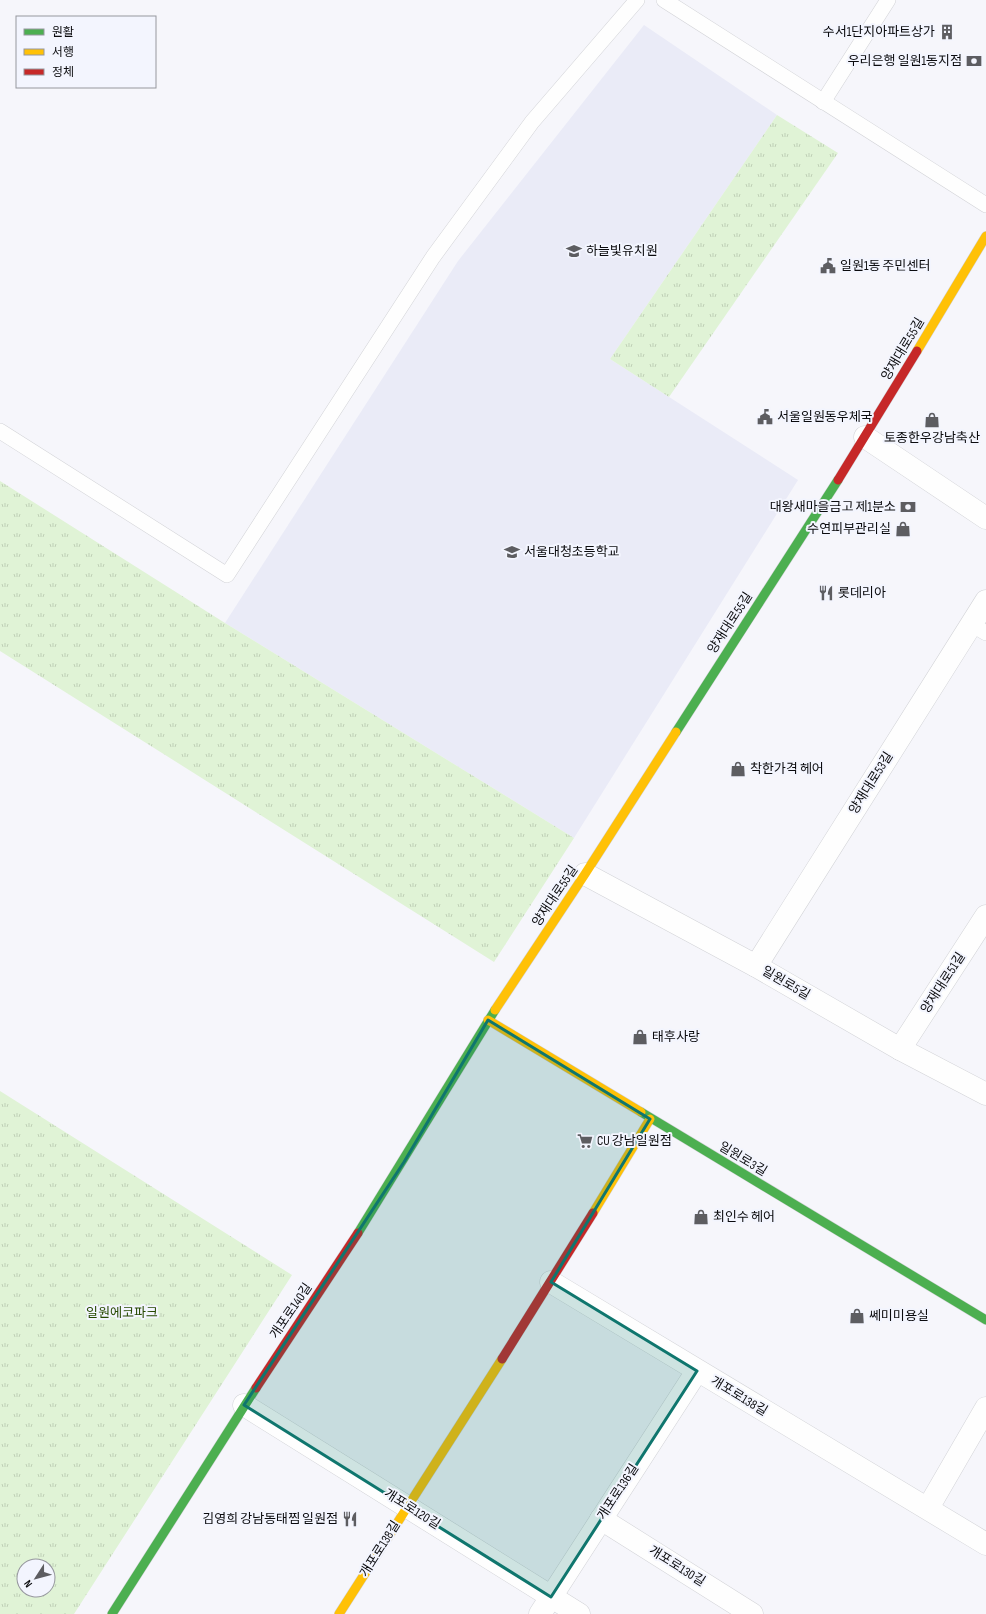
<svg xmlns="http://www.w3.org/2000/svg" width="986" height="1614" font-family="'Sofia Sans Condensed','Noto Sans KR',sans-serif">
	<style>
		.built { fill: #eaebf7 }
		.park { fill: url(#park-tufts); fill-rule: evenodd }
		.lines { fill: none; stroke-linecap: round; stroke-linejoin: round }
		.lane-casing { stroke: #d2d3d7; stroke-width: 16 }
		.street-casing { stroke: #d2d3d7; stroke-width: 23 }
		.fast-casing { stroke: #d2d3d7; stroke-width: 10 }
		.slow-casing { stroke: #d2d3d7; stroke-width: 10 }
		.jam-casing { stroke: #d2d3d7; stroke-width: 10 }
		.lane { stroke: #fefefe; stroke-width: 15 }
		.street { stroke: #fefefe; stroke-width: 22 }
		.fast { stroke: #4caf50; stroke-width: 9 }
		.slow { stroke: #ffc107; stroke-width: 9 }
		.jam { stroke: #c62828; stroke-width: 9 }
		.marked { fill: #0f766e; fill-opacity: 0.2; stroke: #0f766e; stroke-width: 3; stroke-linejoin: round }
		.labels { text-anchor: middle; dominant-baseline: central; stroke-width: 4; stroke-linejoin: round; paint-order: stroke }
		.poi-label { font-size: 13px; fill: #0b0b0e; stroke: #f3f5fe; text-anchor: start }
		.street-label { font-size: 13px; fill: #0b0b0e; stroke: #f3f5fe }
		.park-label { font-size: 13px; fill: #264900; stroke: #f3f5fe }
	</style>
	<defs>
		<pattern id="park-tufts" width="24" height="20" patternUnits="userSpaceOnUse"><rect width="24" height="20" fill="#e0f3d6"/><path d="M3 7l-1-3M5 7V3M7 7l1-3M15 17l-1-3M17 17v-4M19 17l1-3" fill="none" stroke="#bfcfb6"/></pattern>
	</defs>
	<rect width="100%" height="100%" fill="#f6f6fb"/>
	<path class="built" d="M644,25L777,115L610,359L798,480L574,838L225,623L458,261Z"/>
	<g class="park">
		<path d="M777,115L838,153L669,397L610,359Z"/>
		<path d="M0,481L225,623L574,838L494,962L0,651Z"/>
		<path d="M0,1091L292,1275L74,1614H0ZM24,1566H48V1590H24Z"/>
	</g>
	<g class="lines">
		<defs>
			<g id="lane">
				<path d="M664,0L986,205"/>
				<path d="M823,102L888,0"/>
				<path d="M0,431L227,575L433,257L532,122L637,0"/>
				<path d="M971,624L986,633"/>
			</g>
			<g id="street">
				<path d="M865,437L986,518"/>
				<path d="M585,874L756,966L900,1049L986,1094"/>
				<path d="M756,966L986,601"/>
				<path d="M900,1049L986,916"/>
				<path d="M551,1282L986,1544"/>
				<path d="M244,1405L579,1614"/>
				<path d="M928,1508L986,1408"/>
				<path d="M601,1519L752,1614"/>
				<path d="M540,1614L697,1371"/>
			</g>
			<g id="fast">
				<path d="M676,732L838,480"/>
				<path d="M641,1112L986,1320"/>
				<path d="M358,1233L495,1010"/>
				<path d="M112,1614L256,1388"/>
			</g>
			<g id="slow">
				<path d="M917,351L986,236"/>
				<path d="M495,1010L585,874L676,732"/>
				<path d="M488,1020L641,1112"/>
				<path d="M593,1213L650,1119"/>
				<path d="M339,1614L502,1359"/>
			</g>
			<g id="jam">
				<path d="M838,480L917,351"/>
				<path d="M502,1359L593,1213"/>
				<path d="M256,1388L358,1233"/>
			</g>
		</defs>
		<use href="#lane" class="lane-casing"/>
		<use href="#street" class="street-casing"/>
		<use href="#fast" class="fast-casing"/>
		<use href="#slow" class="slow-casing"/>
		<use href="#jam" class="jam-casing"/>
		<use href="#lane" class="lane"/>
		<use href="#street" class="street"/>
		<use href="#fast" class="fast"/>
		<use href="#slow" class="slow"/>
		<use href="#jam" class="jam"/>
	</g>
	<path class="marked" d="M488,1020L650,1119L551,1282L697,1371L551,1597L244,1405L404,1162Z"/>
	<defs>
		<symbol id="building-bare" viewBox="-9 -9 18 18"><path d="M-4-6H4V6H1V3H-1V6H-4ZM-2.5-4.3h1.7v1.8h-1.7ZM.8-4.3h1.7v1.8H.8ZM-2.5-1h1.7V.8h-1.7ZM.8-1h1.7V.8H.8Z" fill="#5d5d61" stroke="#f3f5fe" stroke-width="2.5" paint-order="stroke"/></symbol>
		<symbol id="bank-bare" viewBox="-9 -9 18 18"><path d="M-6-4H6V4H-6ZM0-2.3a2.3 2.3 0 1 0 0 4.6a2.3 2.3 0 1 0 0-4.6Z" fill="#5d5d61" stroke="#f3f5fe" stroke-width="2.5" paint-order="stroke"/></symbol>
		<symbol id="school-bare" viewBox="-9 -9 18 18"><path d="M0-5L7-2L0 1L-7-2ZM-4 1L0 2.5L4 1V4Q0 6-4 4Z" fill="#5d5d61" stroke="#f3f5fe" stroke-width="2.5" paint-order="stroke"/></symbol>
		<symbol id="civic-bare" viewBox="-9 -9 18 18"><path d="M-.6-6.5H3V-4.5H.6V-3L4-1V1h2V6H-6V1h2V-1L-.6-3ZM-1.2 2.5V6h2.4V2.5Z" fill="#5d5d61" stroke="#f3f5fe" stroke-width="2.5" paint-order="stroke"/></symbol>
		<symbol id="shop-bare" viewBox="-9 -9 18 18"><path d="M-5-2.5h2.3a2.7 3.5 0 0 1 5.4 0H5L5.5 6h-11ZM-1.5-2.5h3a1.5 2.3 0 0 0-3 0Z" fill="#5d5d61" stroke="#f3f5fe" stroke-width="2.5" paint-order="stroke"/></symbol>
		<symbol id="restaurant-bare" viewBox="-9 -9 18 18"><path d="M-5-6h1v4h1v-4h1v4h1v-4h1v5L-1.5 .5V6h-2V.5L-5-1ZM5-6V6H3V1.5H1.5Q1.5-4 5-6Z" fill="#5d5d61" stroke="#f3f5fe" stroke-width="2.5" paint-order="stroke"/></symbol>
		<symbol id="supermarket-bare" viewBox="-9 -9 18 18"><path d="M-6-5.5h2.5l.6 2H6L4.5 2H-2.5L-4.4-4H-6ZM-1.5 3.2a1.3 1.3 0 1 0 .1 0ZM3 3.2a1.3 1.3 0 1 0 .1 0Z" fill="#5d5d61" stroke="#f3f5fe" stroke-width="2.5" paint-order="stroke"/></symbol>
	</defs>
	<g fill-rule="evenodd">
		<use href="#building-bare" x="936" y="21" width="22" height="22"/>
		<use href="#bank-bare" x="963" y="50" width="22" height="22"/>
		<use href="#school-bare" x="563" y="240" width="22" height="22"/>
		<use href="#civic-bare" x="817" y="255" width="22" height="22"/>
		<use href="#civic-bare" x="754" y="406" width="22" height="22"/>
		<use href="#shop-bare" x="921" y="409" width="22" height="22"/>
		<use href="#bank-bare" x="897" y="496" width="22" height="22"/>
		<use href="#shop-bare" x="892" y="518" width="22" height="22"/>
		<use href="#school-bare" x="501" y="541" width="22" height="22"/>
		<use href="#restaurant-bare" x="815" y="582" width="22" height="22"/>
		<use href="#shop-bare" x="727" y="758" width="22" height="22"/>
		<use href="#shop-bare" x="629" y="1026" width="22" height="22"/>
		<use href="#supermarket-bare" x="574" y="1130" width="22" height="22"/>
		<use href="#shop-bare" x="690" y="1206" width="22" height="22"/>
		<use href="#shop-bare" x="846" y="1305" width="22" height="22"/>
		<use href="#restaurant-bare" x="339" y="1508" width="22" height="22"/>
	</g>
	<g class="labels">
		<g class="poi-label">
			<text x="935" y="32" text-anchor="end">수서1단지아파트상가</text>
			<text x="962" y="61" text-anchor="end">우리은행 일원1동지점</text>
			<text x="586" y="251">하늘빛유치원</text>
			<text x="840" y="266">일원1동 주민센터</text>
			<text x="777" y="417">서울일원동우체국</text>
			<text x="932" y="438" text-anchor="middle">토종한우강남축산</text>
			<text x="896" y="507" text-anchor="end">대왕새마을금고 제1분소</text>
			<text x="891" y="529" text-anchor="end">수연피부관리실</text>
			<text x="524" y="552">서울대청초등학교</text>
			<text x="838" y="593">롯데리아</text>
			<text x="750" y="769">착한가격 헤어</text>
			<text x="652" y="1037">태후사랑</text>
			<text x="597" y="1141">CU 강남일원점</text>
			<text x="713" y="1217">최인수 헤어</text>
			<text x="869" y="1316">쎄미미용실</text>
			<text x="338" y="1519" text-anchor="end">김영희 강남동태찜 일원점</text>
		</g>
		<g class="street-label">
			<text transform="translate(903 349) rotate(-59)">양재대로55길</text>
			<text transform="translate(730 623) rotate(-57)">양재대로55길</text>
			<text transform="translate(871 783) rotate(-58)">양재대로53길</text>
			<text transform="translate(555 896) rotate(-56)">양재대로55길</text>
			<text transform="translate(786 983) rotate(30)">일원로5길</text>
			<text transform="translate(943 983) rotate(-57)">양재대로51길</text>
			<text transform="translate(743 1159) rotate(31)">일원로3길</text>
			<text transform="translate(291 1311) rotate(-56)">개포로140길</text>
			<text transform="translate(739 1396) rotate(31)">개포로138길</text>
			<text transform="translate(618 1492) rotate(-57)">개포로136길</text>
			<text transform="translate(412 1509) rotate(32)">개포로120길</text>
			<text transform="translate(380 1549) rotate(-58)">개포로138길</text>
			<text transform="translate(677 1566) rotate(32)">개포로130길</text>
		</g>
		<g class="park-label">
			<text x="122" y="1313">일원에코파크</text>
		</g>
	</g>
	<rect x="16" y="16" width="140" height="72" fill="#f3f5fe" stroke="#96979e"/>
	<rect x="24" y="29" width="20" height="6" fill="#4caf50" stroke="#96979e"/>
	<text x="52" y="36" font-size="12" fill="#0b0b0e">원활</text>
	<rect x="24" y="49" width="20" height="6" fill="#ffc107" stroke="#96979e"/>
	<text x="52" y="56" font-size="12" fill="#0b0b0e">서행</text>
	<rect x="24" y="69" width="20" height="6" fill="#c62828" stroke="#96979e"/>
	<text x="52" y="76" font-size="12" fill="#0b0b0e">정체</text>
	<g transform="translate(36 1578) rotate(234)"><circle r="19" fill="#f3f5fe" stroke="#96979e"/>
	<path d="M0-3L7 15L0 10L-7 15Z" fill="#5d5d61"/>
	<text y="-6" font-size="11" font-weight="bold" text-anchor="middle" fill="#0b0b0e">N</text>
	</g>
</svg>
